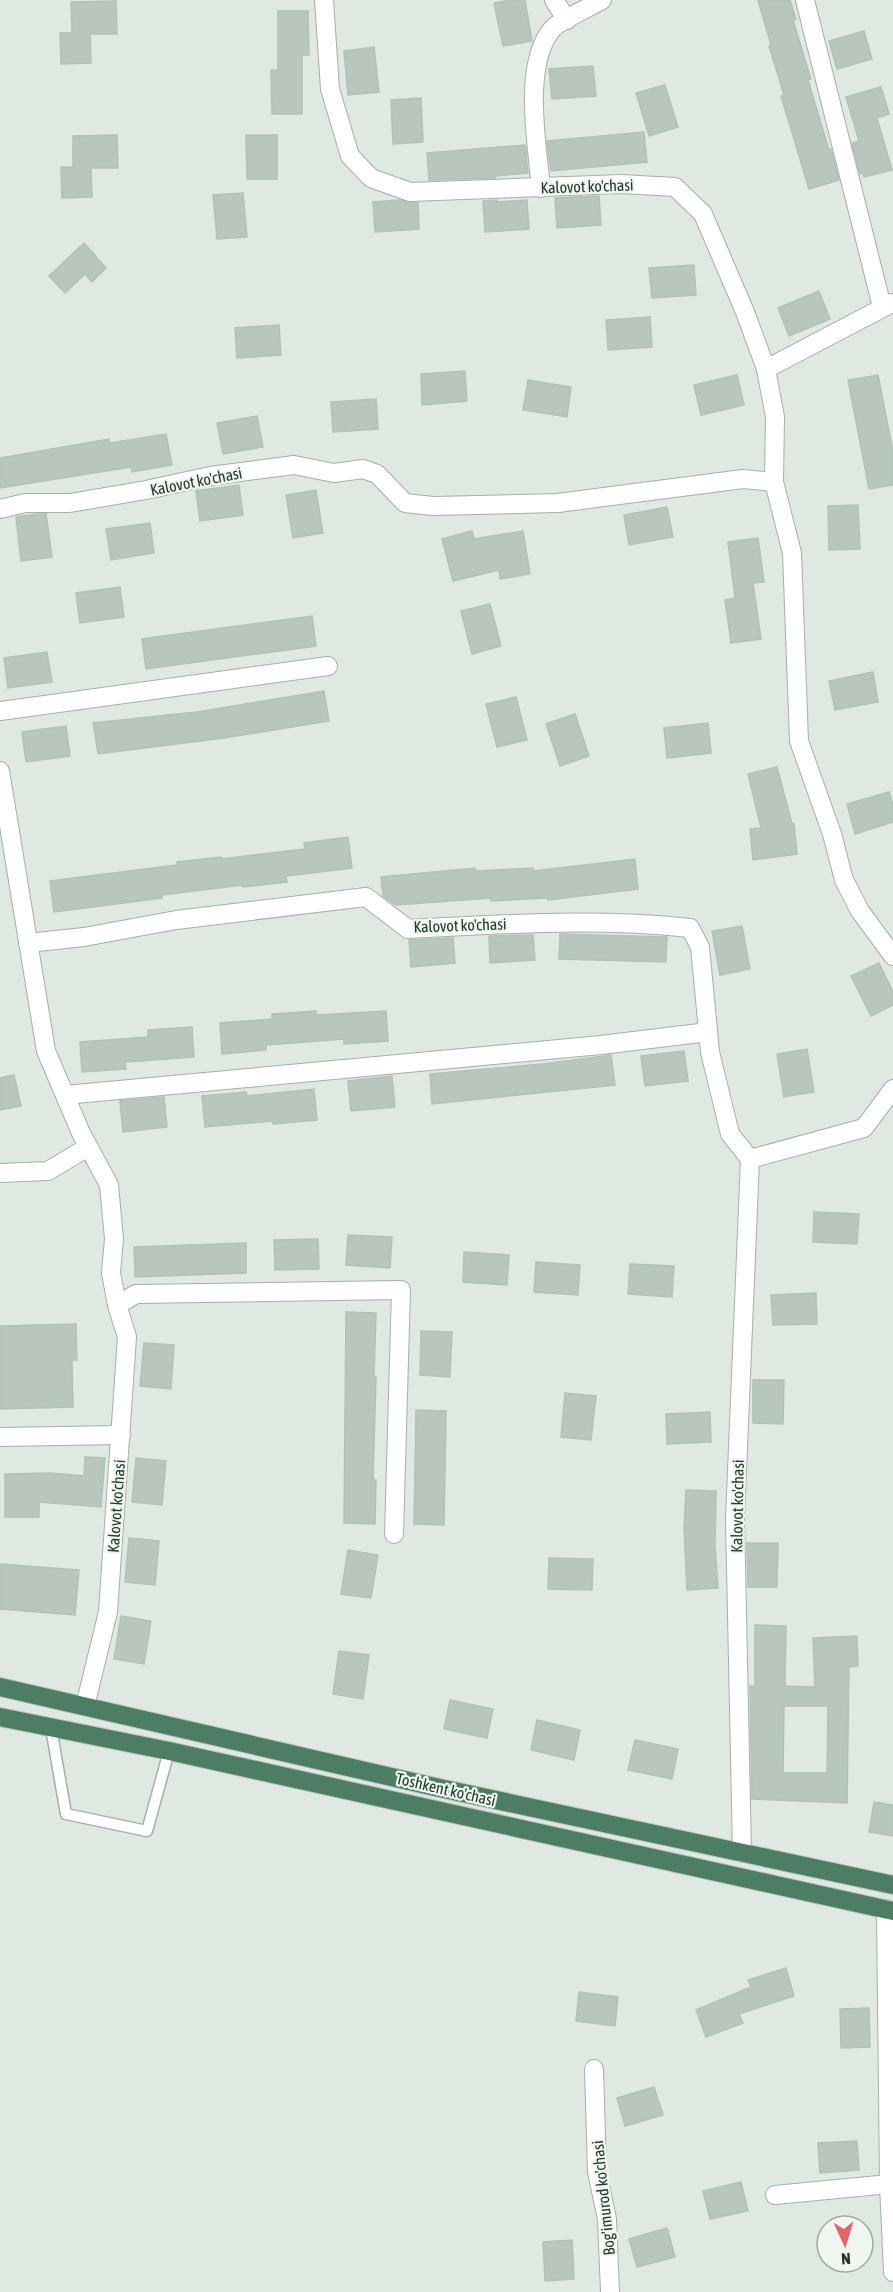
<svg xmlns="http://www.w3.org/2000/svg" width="893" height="2292" font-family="'Asap Condensed',sans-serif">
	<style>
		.building { fill: #b8c6bd; stroke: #b2c2b7; stroke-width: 1.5; fill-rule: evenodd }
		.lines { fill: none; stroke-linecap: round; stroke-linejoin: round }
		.service-casing { stroke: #a3b0a7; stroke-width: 13 }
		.minor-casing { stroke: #a3b0a7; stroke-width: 20 }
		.trunk-casing { stroke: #bdc3bf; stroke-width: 20 }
		.service { stroke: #fff; stroke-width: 10 }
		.minor { stroke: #fff; stroke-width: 18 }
		.trunk { stroke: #4c7e63; stroke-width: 18 }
		.labels { text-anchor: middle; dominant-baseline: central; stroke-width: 4.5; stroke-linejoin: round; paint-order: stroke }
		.street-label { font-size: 16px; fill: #22382b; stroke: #eff6f0 }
	</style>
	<rect width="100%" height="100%" fill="#dfe9e2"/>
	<g class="building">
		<path d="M510,0H525L532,41L503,46L494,3Z"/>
		<path d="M758,0H790L796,19L793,20L811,79L808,80L829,150L831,149L839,180L809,189L781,96L784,95L769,46L771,45Z"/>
		<path d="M116,1L117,34H90L91,63L61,64L60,33H72L71,2Z"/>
		<path d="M278,11H308L309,55H302V114H272L271,70H278Z"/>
		<path d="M864,31L872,59L837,69L829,41Z"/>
		<path d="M374,47L379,92L348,95L344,51Z"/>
		<path d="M593,66L596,96L552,99L549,69Z"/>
		<path d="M665,85L678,127L649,136L636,93Z"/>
		<path d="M881,87L889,114L877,118L892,170L864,177L863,173L860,174L852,143L859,141L846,97Z"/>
		<path d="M421,98L423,142L393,144L391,100Z"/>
		<path d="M644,132L647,162L551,171L547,141Z"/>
		<path d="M117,135L118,168H91L92,197L62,198L61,167H73V136Z"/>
		<path d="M246,135H277V179H247Z"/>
		<path d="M525,145L528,173L495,176V178L429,180L427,153Z"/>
		<path d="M243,193L247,237L217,239L213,195Z"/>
		<path d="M599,196L601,225L557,228L555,198Z"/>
		<path d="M399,200L418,203L419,229L375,232L373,202Z"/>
		<path d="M497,200V202L527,200L529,229L485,232L483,201Z"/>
		<path d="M84,243L106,268L92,282L85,274L65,293L49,276Z"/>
		<path d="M694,265L696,295L652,298L649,268Z"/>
		<path d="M819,291L830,319L789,336L778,308Z"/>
		<path d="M650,317L652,347L608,350L606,320Z"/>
		<path d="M279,325L281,355L237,358L235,328Z"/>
		<path d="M465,371L467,401L422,405L421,374Z"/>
		<path d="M737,375L744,405L701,415L694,385Z"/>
		<path d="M878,375L893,452V485L869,489L848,380Z"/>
		<path d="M528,380L571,387L567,417L523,410Z"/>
		<path d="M376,399L378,429L333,432L331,402Z"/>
		<path d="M257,416L263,447L223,454L217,423Z"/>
		<path d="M166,434L172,465L132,472L131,467L0,488V458L109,439L110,443Z"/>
		<path d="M239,485L243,515L200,521L196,491Z"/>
		<path d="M316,490L323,533L293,538L286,495Z"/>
		<path d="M858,505L860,549L829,550L828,506Z"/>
		<path d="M667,507L673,537L629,545L624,515Z"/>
		<path d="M37,514H46L52,557L21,561L16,517Z"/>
		<path d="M150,523L154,553L111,560L106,529Z"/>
		<path d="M472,531L474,539L523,531L530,574L500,579L499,570L453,581L442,539Z"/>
		<path d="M758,538L764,582L753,583L761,639L731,643L725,600L735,598L728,542Z"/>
		<path d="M120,587L124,617L80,623L76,593Z"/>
		<path d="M490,604L501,646L472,654L461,611Z"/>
		<path d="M312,616L316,646L146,669L142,639Z"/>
		<path d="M47,652L52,682L8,688L4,658Z"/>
		<path d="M873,672L878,702L835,710L829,681Z"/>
		<path d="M324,691L329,721L224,738L98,754L93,723L197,712Z"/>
		<path d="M516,697L527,740L497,747L486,704Z"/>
		<path d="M575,714L589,756L560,766L546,724Z"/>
		<path d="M708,723L711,753L667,758L664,728Z"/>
		<path d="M66,726L70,756L26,762L22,732Z"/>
		<path d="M777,767L792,824H794L797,854L753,860L750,829L761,828L748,774Z"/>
		<path d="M889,792L893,805V822L855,834L847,804Z"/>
		<path d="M348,837L352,868L286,876L287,882L243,887V885L162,895V898L54,912L50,881L177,865V862L221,857V859L305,849L304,843Z"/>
		<path d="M635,859L638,889L548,900L547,898L491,901V898L396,905L383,896L381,877L475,868V871L533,868V871Z"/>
		<path d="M742,926L750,969L720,975L712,931Z"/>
		<path d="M560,934L667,937L666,962L559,959Z"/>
		<path d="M533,935L535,960L490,963L489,936Z"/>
		<path d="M453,938L455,963L411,967L409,940Z"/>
		<path d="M879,963L893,992V1005L871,1016L851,976Z"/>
		<path d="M316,1011V1015L386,1011L388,1041L344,1044V1039L266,1045V1050L222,1054L220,1023L272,1019V1014Z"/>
		<path d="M192,1027L194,1057L125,1062L126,1069L82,1072L80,1042L148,1037V1030Z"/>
		<path d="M807,1049L814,1092L784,1097L777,1054Z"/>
		<path d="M684,1051L688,1081L645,1086L641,1056Z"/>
		<path d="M611,1055L615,1085L432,1104L430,1074L543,1064Z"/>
		<path d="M14,1075L21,1106L0,1110V1078Z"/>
		<path d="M392,1076L395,1107L351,1111L348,1081Z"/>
		<path d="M314,1089L317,1120L273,1124V1121L205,1127L202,1096L246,1092L247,1096Z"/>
		<path d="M164,1097L167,1127L123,1132L120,1101Z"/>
		<path d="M814,1212L859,1214L857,1244L813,1242Z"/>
		<path d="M348,1235L392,1237L390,1268L346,1265Z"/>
		<path d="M318,1239L319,1269L275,1270L274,1240Z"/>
		<path d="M246,1243V1273L135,1277L134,1247Z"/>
		<path d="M464,1252L509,1255L507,1285L463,1282Z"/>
		<path d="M536,1262L580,1265L578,1295L534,1292Z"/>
		<path d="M630,1264L674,1266L672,1297L628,1294Z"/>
		<path d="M816,1293L817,1324L773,1325L771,1295Z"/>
		<path d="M346,1312L376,1313L374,1377H376L373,1480H376L375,1524L344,1523Z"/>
		<path d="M76,1324L77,1360H72L73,1407L0,1409V1326Z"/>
		<path d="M421,1331L452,1332L450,1377L420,1375Z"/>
		<path d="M144,1343L174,1345L171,1389L140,1386Z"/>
		<path d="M753,1380H784L783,1424L753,1423Z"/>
		<path d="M565,1393L596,1396L591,1440L561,1437Z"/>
		<path d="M416,1410L446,1411L444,1525L414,1524Z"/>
		<path d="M710,1412L711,1442L667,1444L666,1414Z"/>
		<path d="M85,1457L105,1458L101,1507L39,1502V1517H5V1474L51,1473L84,1476Z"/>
		<path d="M136,1458L166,1461L162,1505L132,1502Z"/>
		<path d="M686,1490L716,1491L715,1545L718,1588L687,1590L684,1528Z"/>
		<path d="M129,1538L159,1541L155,1585L125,1582Z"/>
		<path d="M747,1543H778L777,1587H748Z"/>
		<path d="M348,1550L378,1555L371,1598L341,1594Z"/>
		<path d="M549,1558L593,1559L592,1590L548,1589Z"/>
		<path d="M0,1564L79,1570L75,1615L0,1609Z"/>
		<path d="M121,1616L151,1621L144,1664L114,1659Z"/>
		<path d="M755,1625L786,1626L785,1686L815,1687L813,1638L857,1636L858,1666L849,1667L847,1803L752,1799L750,1686H755ZM784,1706H828L827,1773H783Z"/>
		<path d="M339,1651L369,1655L363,1699L333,1694Z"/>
		<path d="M450,1700L493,1709L487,1738L444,1729Z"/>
		<path d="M537,1720L580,1730L574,1760L531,1750Z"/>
		<path d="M635,1740L678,1749L672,1779L628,1770Z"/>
		<path d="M874,1802L893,1805V1836L869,1832Z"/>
		<path d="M786,1968L794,1996L739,2014L743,2023L706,2037L696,2010L751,1987L748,1980Z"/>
		<path d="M579,1992L618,1997L615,2026L576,2021Z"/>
		<path d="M869,2008L870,2047L841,2048L840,2009Z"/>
		<path d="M654,2087L663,2115L625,2126L617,2098Z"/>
		<path d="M857,2141L859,2170L820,2173L818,2143Z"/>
		<path d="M741,2182L748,2211L710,2219L703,2191Z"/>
		<path d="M667,2228L675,2257L637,2267L629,2239Z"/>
		<path d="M572,2240L574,2279L545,2281L543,2242Z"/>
	</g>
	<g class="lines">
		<defs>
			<path id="service" d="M51,1728L66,1814L147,1831L169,1751"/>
			<g id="minor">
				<path d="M324,0L330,89L350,156L371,178L410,192L621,184L675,187L703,214L745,312L766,369L775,417L774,482L792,553L799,741L832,834L844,880L860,911L893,956"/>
				<path d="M554,0L567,20"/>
				<path d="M805,0L882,307"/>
				<path d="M541,188C537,144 522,63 553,28C561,20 590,7 602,0"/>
				<path d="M766,369L892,303"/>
				<path d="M0,509L25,503H70L146,490L210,476L294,465L334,473L363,469L377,474L405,503L433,506L558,503L743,479L774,482"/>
				<path d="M0,711L328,666"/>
				<path d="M0,771L46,1051L81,1133L109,1185L114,1239L111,1273L117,1305L127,1337L108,1612L85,1706"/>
				<path d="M28,943L84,937L176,920L366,897L408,929C503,924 595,918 690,928L700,947L710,1052L730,1134L750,1159"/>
				<path d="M65,1095L601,1045L708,1032"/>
				<path d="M0,1173L48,1171L88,1147"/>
				<path d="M117,1305L136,1294L401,1290L394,1534"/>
				<path d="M0,1437L121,1435"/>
				<path d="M742,1853L735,1519L750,1159L864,1128L893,1089"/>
				<path d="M886,1909L889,2184L893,2272"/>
				<path d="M594,2069L597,2172L607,2219L610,2292"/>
				<path d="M775,2195L889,2184"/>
			</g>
			<g id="trunk">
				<path d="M0,1687L435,1787L893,1885"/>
				<path d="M0,1717L169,1751L893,1911"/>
			</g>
		</defs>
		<use href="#service" class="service-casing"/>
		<use href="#minor" class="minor-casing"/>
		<use href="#trunk" class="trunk-casing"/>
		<use href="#service" class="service"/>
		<use href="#minor" class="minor"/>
		<use href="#trunk" class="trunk"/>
	</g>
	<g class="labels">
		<g class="street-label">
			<text transform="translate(587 186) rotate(-2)">Kalovot ko'chasi</text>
			<text transform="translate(196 481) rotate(-11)">Kalovot ko'chasi</text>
			<text transform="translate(460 925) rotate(-2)">Kalovot ko'chasi</text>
			<text transform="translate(116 1506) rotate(-86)">Kalovot ko'chasi</text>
			<text transform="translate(737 1506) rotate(-89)">Kalovot ko'chasi</text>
			<text transform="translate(446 1789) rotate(13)">Toshkent ko'chasi</text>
			<text transform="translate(603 2198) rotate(-96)">Bog'imurod ko'chasi</text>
		</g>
	</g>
	<g transform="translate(845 2244) rotate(176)"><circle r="28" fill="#eff6f0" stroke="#9daaa1" stroke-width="1.5"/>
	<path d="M0-4.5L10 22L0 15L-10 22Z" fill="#e66169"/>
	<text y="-9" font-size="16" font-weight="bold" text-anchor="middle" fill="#22382b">N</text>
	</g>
</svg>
